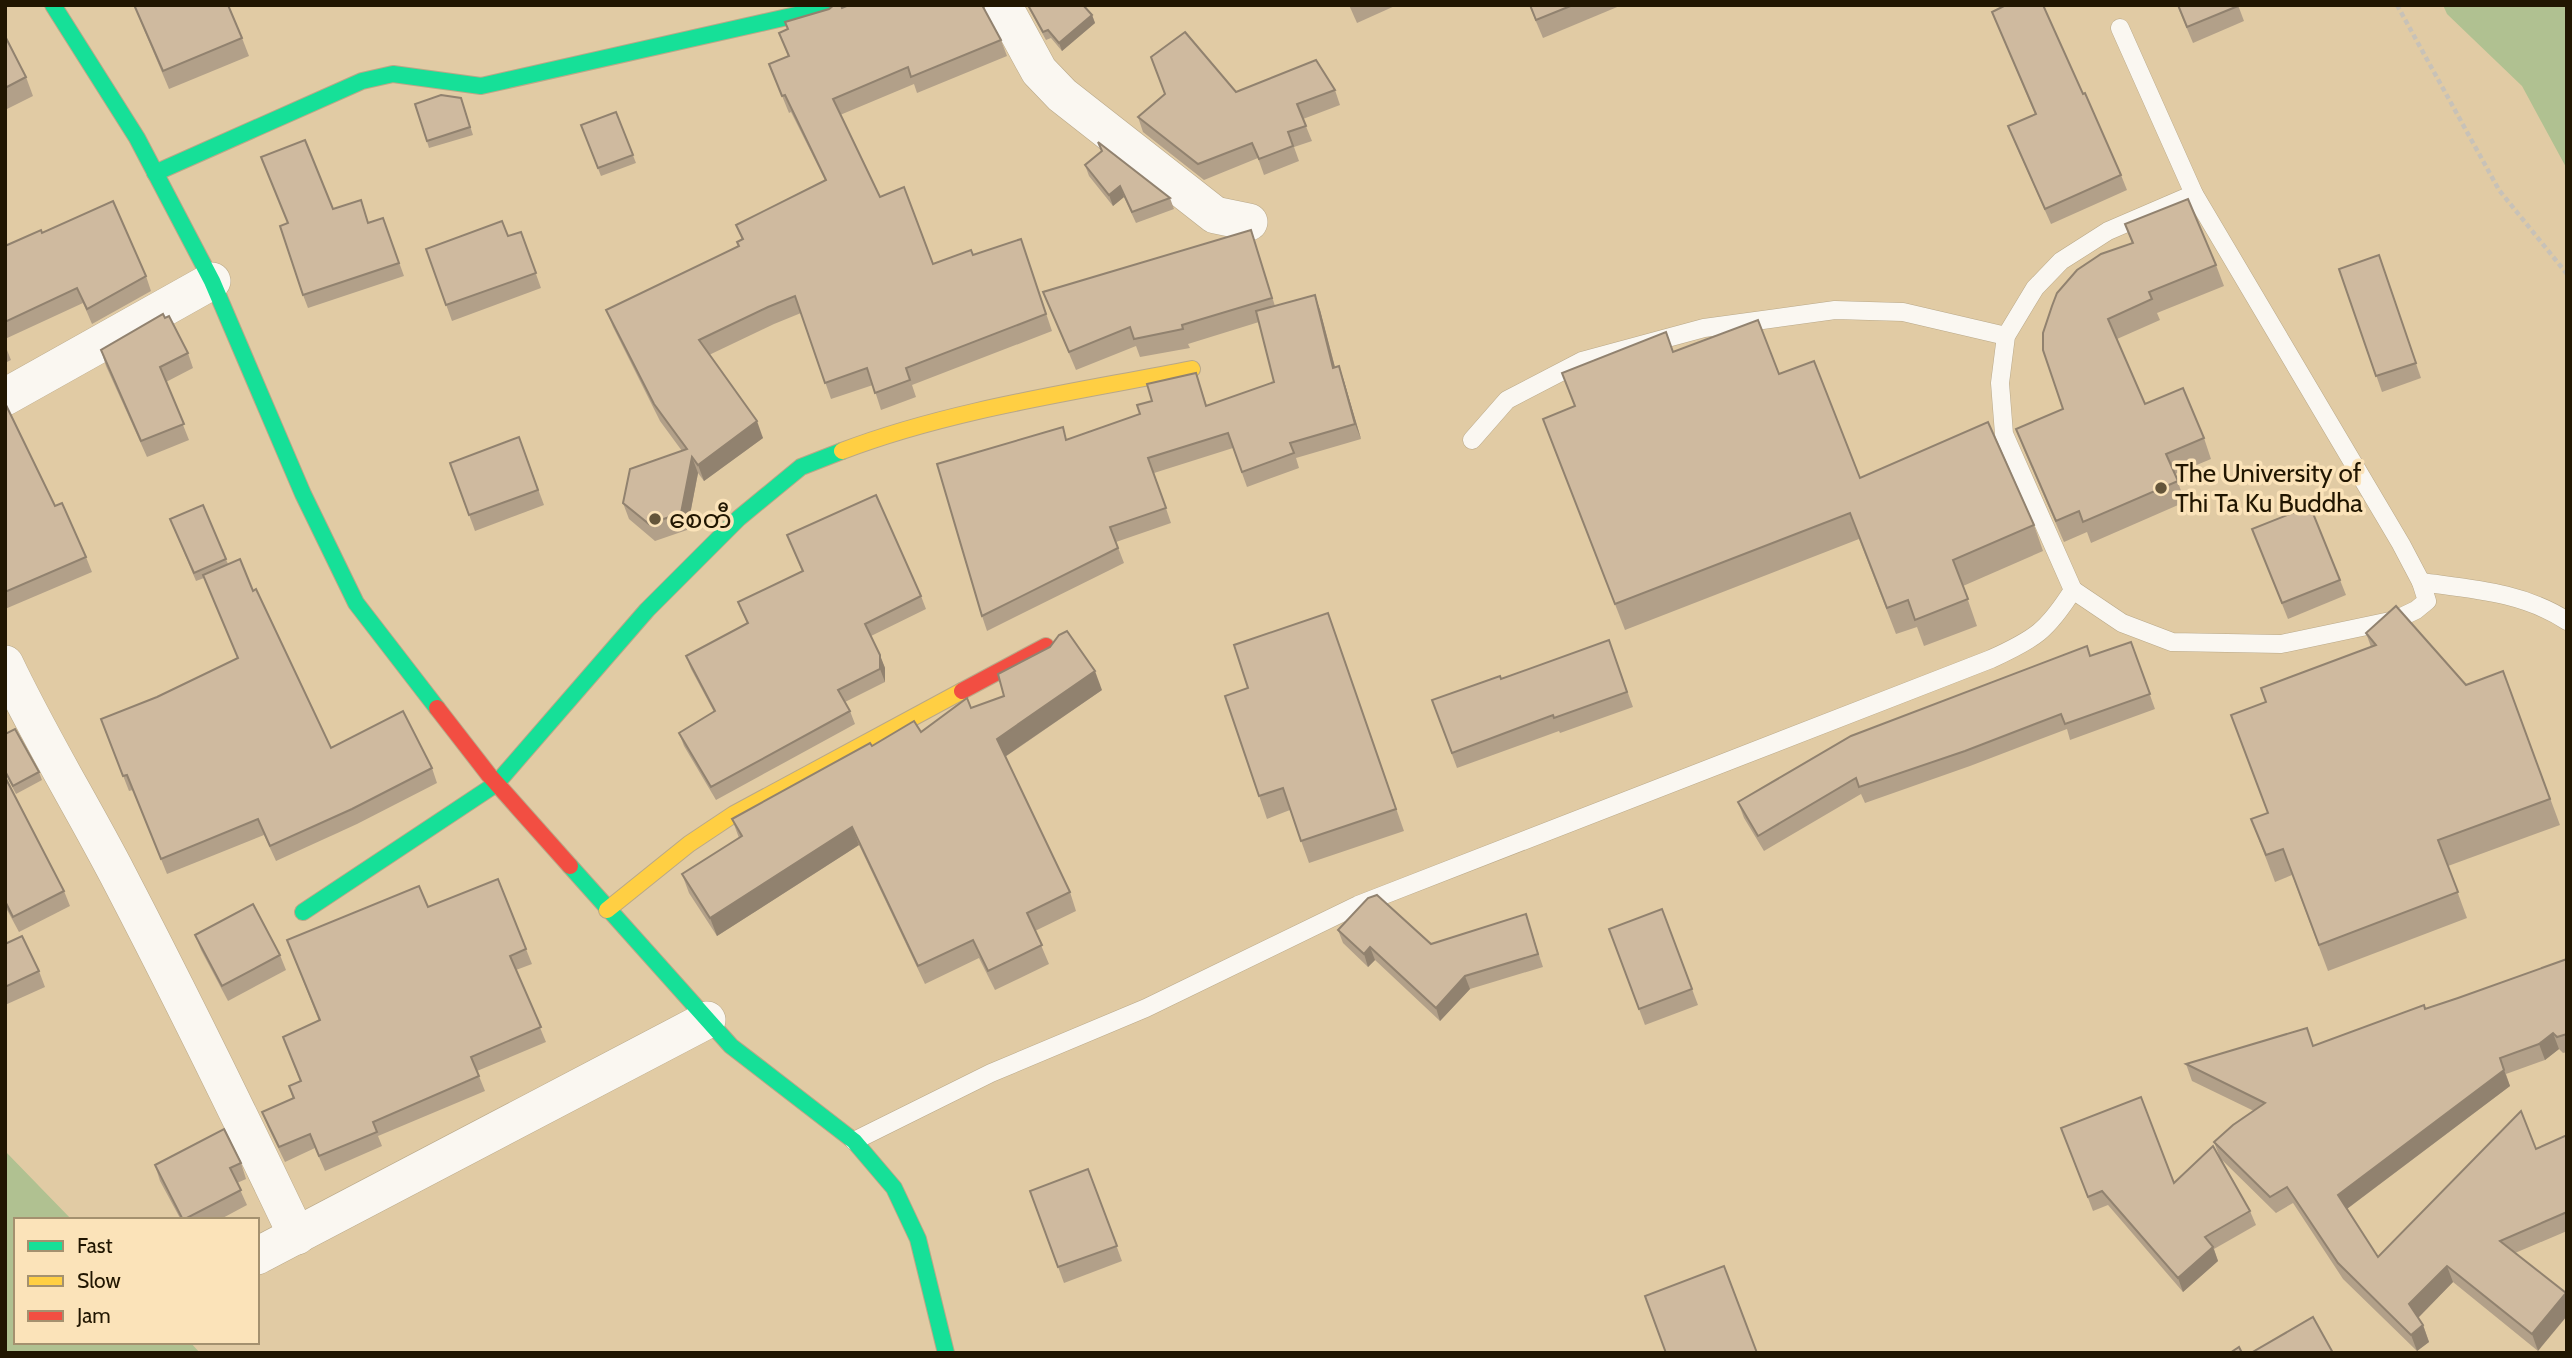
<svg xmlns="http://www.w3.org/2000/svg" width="2572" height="1358" font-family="Cabin,'Noto Sans Myanmar',sans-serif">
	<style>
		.green { fill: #b0c191 }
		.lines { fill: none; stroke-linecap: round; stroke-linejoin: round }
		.lane-casing { stroke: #b9a888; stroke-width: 19 }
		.street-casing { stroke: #b9a888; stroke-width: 38 }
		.fast-casing { stroke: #b9a888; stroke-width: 18 }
		.slow-casing { stroke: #b9a888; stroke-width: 18 }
		.jam-casing { stroke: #b9a888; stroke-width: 18 }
		.path { stroke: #c8c2b8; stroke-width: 4.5; stroke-dasharray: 5 3.5; stroke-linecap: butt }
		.lane { stroke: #faf7f1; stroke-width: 18 }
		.street { stroke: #faf7f1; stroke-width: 37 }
		.fast { stroke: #16e098; stroke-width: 16 }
		.slow { stroke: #ffcf43; stroke-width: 16 }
		.jam { stroke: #f24e42; stroke-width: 16 }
		.wall { fill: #b2a089 }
		.shaded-wall { fill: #91826f }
		.building { fill: #cfba9f; stroke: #91826f; stroke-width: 2 }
		.poi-dot { fill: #64553a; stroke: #fbe3b9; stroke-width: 2.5 }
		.labels { text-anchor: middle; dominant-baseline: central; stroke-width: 7; stroke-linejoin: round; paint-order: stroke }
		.poi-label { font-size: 26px; fill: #211601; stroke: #fbe3b9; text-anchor: start }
	</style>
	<rect width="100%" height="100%" fill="#e1cba4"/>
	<g class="green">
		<path d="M2443,5H2567V169L2522,86L2447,14Z"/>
		<path d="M5,1151L72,1220H16V1342H190L200,1353H5Z"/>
	</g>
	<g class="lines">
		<defs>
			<g id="lane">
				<path d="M1472,440L1507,400L1582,361L1704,328L1835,310L1903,312L2006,336"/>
				<path d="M2421,582C2471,589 2523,592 2567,621"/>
				<path d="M2073,590L2122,623L2172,642L2281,644L2395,620L2416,610L2427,601L2421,582L2401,544L2194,194L2120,28"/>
				<path d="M854,1141L991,1073L1146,1008L1358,905L1991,659C2035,639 2047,631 2073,590L2004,434L2000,383L2006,336L2035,288L2061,261L2108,231L2194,194"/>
			</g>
			<g id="street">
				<path d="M1003,5L1039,71L1062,95L1215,215L1249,222"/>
				<path d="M5,397L212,281"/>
				<path d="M5,664C39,736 81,804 118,875C180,994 239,1114 297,1236"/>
				<path d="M257,1256L707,1020"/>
			</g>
			<g id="fast">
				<path d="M53,5L137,138L212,281L303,494L356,603L437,708"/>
				<path d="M155,173L362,81L393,74L481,86L805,13L828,5"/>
				<path d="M570,866L731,1046L854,1141L894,1188L918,1239L946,1353"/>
				<path d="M303,912L496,784L647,610L739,518L801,467L842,451"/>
			</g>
			<g id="slow">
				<path d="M842,451C952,409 1076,392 1192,369"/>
				<path d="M607,910L689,844L734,814L962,691"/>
			</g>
			<g id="jam">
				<path d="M962,691L1046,646"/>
				<path d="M437,708L489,775L570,866"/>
			</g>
		</defs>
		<use href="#lane" class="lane-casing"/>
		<use href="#street" class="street-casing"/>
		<use href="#fast" class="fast-casing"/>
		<use href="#slow" class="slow-casing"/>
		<use href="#jam" class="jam-casing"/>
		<path class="path" d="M2397,5L2499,190L2567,274"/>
		<use href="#lane" class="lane"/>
		<use href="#street" class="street"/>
		<use href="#fast" class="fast"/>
		<use href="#slow" class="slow"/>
		<use href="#jam" class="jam"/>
	</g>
	<g class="wall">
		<path d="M1027,5H1083L1092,15L1095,23L1062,51L1051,38L1046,40Z"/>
		<path d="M1349,5H1397L1357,23Z"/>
		<path d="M1529,5H1622L1543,38Z"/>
		<path d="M2177,5H2238L2244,21L2193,43Z"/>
		<path d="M135,7L242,38L249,56L169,89L142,25Z"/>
		<path d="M842,8L1001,40L1007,56L917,93L914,84L840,115L880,197L933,264L973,255L1021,239L1052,331L912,385L916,397L881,410L873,385L831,399L801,313L774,324L709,355L763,438L704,481L698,473L687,530L655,541L629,519L623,503L682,451L660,421L613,327L606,310L739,246L742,240L736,225L825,180L791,112L789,113L769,64L788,56L779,33Z"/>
		<path d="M1992,12L2083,94L2121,175L2127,190L2051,224L2014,141L2008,126L2035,114Z"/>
		<path d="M5,36L26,77L33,96L5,110Z"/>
		<path d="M1335,90L1340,105L1303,119L1312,141L1294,147L1299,161L1264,175L1258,158L1204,180L1143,132L1138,117L1165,94L1236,92Z"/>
		<path d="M461,98L473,135L429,148L415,104Z"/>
		<path d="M616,112L636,163L601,176L581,125Z"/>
		<path d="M1098,142L1170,198L1174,209L1136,223L1124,197L1113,206L1089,176L1085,165L1102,151Z"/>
		<path d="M333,209L369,222L383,218L404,276L308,308L303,295Z"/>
		<path d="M2125,224L2216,265L2224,286L2157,313L2160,320L2117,339L2145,404L2204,438L2211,459L2175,474L2185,502L2091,543L2087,532L2064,542L2024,450L2016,429L2063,409L2132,243Z"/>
		<path d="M1251,230L1275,306L1320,310L1335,367L1339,366L1344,381L1361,439L1296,458L1299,468L1247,487L1233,448L1154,473L1171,523L1116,542L1124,563L987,631L982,616L1067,440L1140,414L1152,401L1196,373L1207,406L1274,382L1259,322L1188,344L1190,348L1140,357L1136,346L1076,370L1043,292Z"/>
		<path d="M521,232L541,288L452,321L426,249L508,236Z"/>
		<path d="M42,233L146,276L151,291L92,324L83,303L5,339V246Z"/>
		<path d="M2379,255L2421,378L2382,392L2339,269Z"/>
		<path d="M165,318L188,353L193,368L166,382L189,440L147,457L106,366L101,350Z"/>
		<path d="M5,345L11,360L5,363Z"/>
		<path d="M1673,352L1779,374L1860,478L2034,525L2043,551L1963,586L1977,626L1924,646L1917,627L1896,634L1859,539L1625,630L1543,419L1575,407L1562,373Z"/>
		<path d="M5,403L55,506L86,557L92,572L5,609Z"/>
		<path d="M519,437L544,505L475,531L450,463Z"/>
		<path d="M203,505L228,564L253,591L331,748L432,768L437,783L357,824L276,861L264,835L167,874L133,790L129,791L101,719L157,697L238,658L204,578L196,581L173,526Z"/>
		<path d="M2252,529L2340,580L2346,595L2288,619Z"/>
		<path d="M787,535L921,596L926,609L871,636L885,668V682L845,702L850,711L855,724L716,800L684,746L679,733L714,712L691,669L686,656L747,623L738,602L802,571Z"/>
		<path d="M1328,613L1404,831L1309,863L1290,810L1267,819L1225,696L1248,688Z"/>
		<path d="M2366,633L2466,685L2503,671L2560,825L2448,866L2467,918L2328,971L2292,875L2275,882L2251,819L2268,813L2266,702L2371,647Z"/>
		<path d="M1609,640L1633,707L1560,733L1559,731L1457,768L1432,700L1501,679Z"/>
		<path d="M2131,642L2155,709L2070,740L2067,729L1970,766L1865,803L1861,794L1764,851L1744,818L1738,802L2091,656Z"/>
		<path d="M1102,690L1005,757L1070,892L1076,911L1035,931L1049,964L995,990L979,958L925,984L859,845L717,936L689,893L682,874L739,838L732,819L872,746L921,732L971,708Z"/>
		<path d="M5,734L39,772L42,780L16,794L5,773Z"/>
		<path d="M5,777L64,891L70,906L19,932L5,906Z"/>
		<path d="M428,907L526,949L532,964L516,970L546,1042L477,1071L485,1091L378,1136L382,1146L325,1171L315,1148L285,1162L268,1127L262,1112L293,1099L289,1086L300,1081L283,1037L319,1021L287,940Z"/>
		<path d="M1662,909L1698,1005L1645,1025L1609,929Z"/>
		<path d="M1530,927L1543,967L1470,989L1440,1021L1375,960L1368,967L1343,943L1338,930L1431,944Z"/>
		<path d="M195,935L280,955L286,970L228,1001L201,950Z"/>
		<path d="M5,944L39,971L45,987L5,1005Z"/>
		<path d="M2567,959V1052L2563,1053L2559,1049L2545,1060L2506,1074L2510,1086L2347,1209L2378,1257L2536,1149L2567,1135V1231L2515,1253L2538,1351L2453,1282L2418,1318L2423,1325L2429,1342L2417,1351L2343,1279L2293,1203L2276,1213L2222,1160L2250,1211L2256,1225L2214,1249L2218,1261L2183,1292L2108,1205L2093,1211L2061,1128L2174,1183L2219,1155L2214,1142L2254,1111L2192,1081L2186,1064L2314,1046L2458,998Z"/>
		<path d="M241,1163L246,1179L237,1183L247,1205L219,1220H181L160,1181L155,1165Z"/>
		<path d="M1088,1169L1122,1261L1064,1283L1030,1191Z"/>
	</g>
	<g class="shaded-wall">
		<path d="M1092,15L1095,23L1062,51L1059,43Z"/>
		<path d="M1120,186L1124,197L1113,206L1109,195Z"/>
		<path d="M1315,295L1320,310L1339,383L1333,368Z"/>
		<path d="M1339,366L1344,381L1361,439L1355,424Z"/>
		<path d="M757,421L763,438L704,481L698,465Z"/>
		<path d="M692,457L698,473L687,530L681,513Z"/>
		<path d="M880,655L885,668V682L880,669Z"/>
		<path d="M1095,671L1102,690L1003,758L997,739Z"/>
		<path d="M852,827L859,845L717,936L710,918Z"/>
		<path d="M1370,947L1375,960L1368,967L1364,954Z"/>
		<path d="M1465,976L1470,989L1440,1021L1436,1008Z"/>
		<path d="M2553,1033L2559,1049L2545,1060L2539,1044Z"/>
		<path d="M2504,1070L2510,1086L2344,1211L2338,1195Z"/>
		<path d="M2213,1247L2218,1261L2183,1292L2178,1278Z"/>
		<path d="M2447,1266L2453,1282L2415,1321L2409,1304Z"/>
		<path d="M2566,1293L2567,1296V1316L2538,1351L2532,1334Z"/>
		<path d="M2423,1325L2429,1342L2417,1351L2411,1335Z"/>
	</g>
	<g class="building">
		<path d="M138,5H228L242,38L163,71L135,7Z"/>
		<path d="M834,5H841L842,8L849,5H982L1001,40L911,77L908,67L833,99L880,197L904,187L933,264L971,250L973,255L1021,239L1046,314L906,368L910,380L875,393L867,368L825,383L795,296L768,307L699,340L757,421L698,465L692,457L681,513L649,524L623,503L630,469L687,449L654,404L606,310L739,246L737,242L743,239L736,225L826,180L785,95L782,96L769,64L789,56L779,33L788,29L785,22L829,9Z"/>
		<path d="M1028,5H1083L1092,15L1059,43L1048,30L1043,32Z"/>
		<path d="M1530,5H1573L1536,20Z"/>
		<path d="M2006,5H2043L2083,94L2085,93L2121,175L2045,209L2008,126L2036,114L1992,12Z"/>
		<path d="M2178,5H2238V6L2187,27Z"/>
		<path d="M1185,32L1236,92L1316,60L1335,90L1297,104L1306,126L1288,132L1293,146L1259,159L1252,143L1198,164L1138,117L1165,94L1151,57Z"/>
		<path d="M5,36L26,77L5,88Z"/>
		<path d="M441,95L461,98L470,127L427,141L415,104Z"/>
		<path d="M616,112L633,155L598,168L581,125Z"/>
		<path d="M305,140L333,209L361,200L368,223L383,218L399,263L303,295L280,226L288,223L261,157Z"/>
		<path d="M1098,142L1170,198L1132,212L1120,186L1109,195L1085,165L1102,151Z"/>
		<path d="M2188,199L2216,265L2149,292L2152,299L2108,319L2145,404L2183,388L2204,438L2166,454L2178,481L2083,522L2079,511L2056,521L2016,429L2063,409L2043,350V333L2052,306L2057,293L2077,270L2101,254L2133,243L2125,224Z"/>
		<path d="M113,201L146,276L87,309L77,288L5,322V246L41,230L42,233Z"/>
		<path d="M502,221L508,236L521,232L536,273L446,305L426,249Z"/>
		<path d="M1251,230L1272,298L1182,325L1183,329L1134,339L1130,327L1069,352L1043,292Z"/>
		<path d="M2379,255L2416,363L2376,376L2339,269Z"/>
		<path d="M1315,295L1333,368L1339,366L1355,424L1290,443L1294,453L1242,472L1228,433L1148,458L1166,508L1110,527L1118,548L982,616L937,464L1063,427L1066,440L1140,414L1137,405L1152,401L1147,384L1196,373L1206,406L1274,382L1256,311Z"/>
		<path d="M163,314L165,318L169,316L188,353L160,367L184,424L141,441L101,350Z"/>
		<path d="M1758,320L1779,374L1814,361L1860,478L1988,422L2034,525L1953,560L1968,599L1915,620L1908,600L1887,608L1850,513L1615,604L1543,419L1575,406L1562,373L1666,332L1673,352Z"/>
		<path d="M5,403L55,506L62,503L86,557L5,592Z"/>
		<path d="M519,437L538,490L469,515L450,463Z"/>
		<path d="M876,495L921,596L865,624L880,655V669L838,690L850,711L711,787L679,733L715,711L686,656L748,623L738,602L803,571L787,535Z"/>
		<path d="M203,505L226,559L194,573L170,519Z"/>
		<path d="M2310,506L2340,580L2282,603L2252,529Z"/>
		<path d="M240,559L253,591L256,589L331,748L403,711L432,768L352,809L270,846L258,819L161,859L127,775L123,776L101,719L157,697L238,658L203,575Z"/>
		<path d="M2396,606L2466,685L2503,671L2550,799L2438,840L2458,892L2319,945L2283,849L2266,855L2251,819L2268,813L2231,715L2266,702L2261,688L2376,645L2366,633Z"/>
		<path d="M1328,613L1396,809L1301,841L1283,788L1259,796L1225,696L1248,688L1234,645Z"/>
		<path d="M1067,631L1095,671L997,739L1070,892L1027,913L1042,945L988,971L973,940L918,966L852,827L710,918L682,874L742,836L732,819L870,743L872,746L914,721L921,732L967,698L971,708L1004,696L998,674L1050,647L1059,635Z"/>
		<path d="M1609,640L1627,692L1554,718L1553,715L1452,753L1432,700L1500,676L1501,679Z"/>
		<path d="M2131,642L2150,694L2065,724L2061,714L1965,751L1859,787L1856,778L1758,836L1738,802L1851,736L2087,646L2090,656Z"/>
		<path d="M15,729L39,772L13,786L5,771V734Z"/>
		<path d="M5,777L64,891L13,917L5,901Z"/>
		<path d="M498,879L526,949L510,956L541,1027L471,1057L479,1076L373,1122L377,1132L319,1156L310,1134L279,1147L262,1112L294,1098L289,1086L301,1081L283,1037L320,1020L287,940L419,886L428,907Z"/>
		<path d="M1377,895L1431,944L1526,914L1538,954L1465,976L1436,1008L1370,947L1364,954L1338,930L1368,898Z"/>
		<path d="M253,904L280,955L222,986L195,935Z"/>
		<path d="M1662,909L1692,989L1639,1009L1609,929Z"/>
		<path d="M22,936L39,971L5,987V944Z"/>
		<path d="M2567,959V1034L2557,1037L2553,1033L2539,1044L2500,1058L2504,1070L2338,1195L2378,1257L2521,1111L2536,1149L2567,1135V1212L2500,1241L2566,1293L2532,1334L2447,1266L2409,1304L2423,1325L2411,1335L2338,1263L2287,1187L2270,1197L2214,1142L2233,1125L2265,1103L2186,1064L2307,1028L2313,1046L2424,1005L2425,1009L2458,998Z"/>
		<path d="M2141,1097L2174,1183L2213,1146L2250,1211L2205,1237L2213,1247L2178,1278L2102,1191L2088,1197L2061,1128Z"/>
		<path d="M224,1129L241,1163L230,1168L241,1190L183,1220L155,1165Z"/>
		<path d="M1088,1169L1117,1246L1058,1267L1030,1191Z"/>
		<path d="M1724,1266L1757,1353H1666L1645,1296Z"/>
		<path d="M2313,1317L2333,1353H2251Z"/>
		<path d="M2239,1347L2242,1353H2230Z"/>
	</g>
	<g class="poi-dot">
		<circle cx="2161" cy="488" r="7"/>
		<circle cx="655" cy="519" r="7"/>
	</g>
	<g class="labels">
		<g class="poi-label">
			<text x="2175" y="473">The University of<tspan x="2175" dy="30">Thi Ta Ku Buddha</tspan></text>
			<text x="669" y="519">စေတီ</text>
		</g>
	</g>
	<rect width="2572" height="1358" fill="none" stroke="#211601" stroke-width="14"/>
	<rect x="14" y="1218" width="245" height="126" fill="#fbe3b9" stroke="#a4916f" stroke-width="2"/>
	<rect x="28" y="1241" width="35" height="10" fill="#16e098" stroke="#a4916f" stroke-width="2"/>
	<text x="77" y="1253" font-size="21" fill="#211601">Fast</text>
	<rect x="28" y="1276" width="35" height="10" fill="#ffcf43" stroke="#a4916f" stroke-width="2"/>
	<text x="77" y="1288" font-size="21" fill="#211601">Slow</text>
	<rect x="28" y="1311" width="35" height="10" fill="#f24e42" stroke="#a4916f" stroke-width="2"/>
	<text x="77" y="1323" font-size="21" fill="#211601">Jam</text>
</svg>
